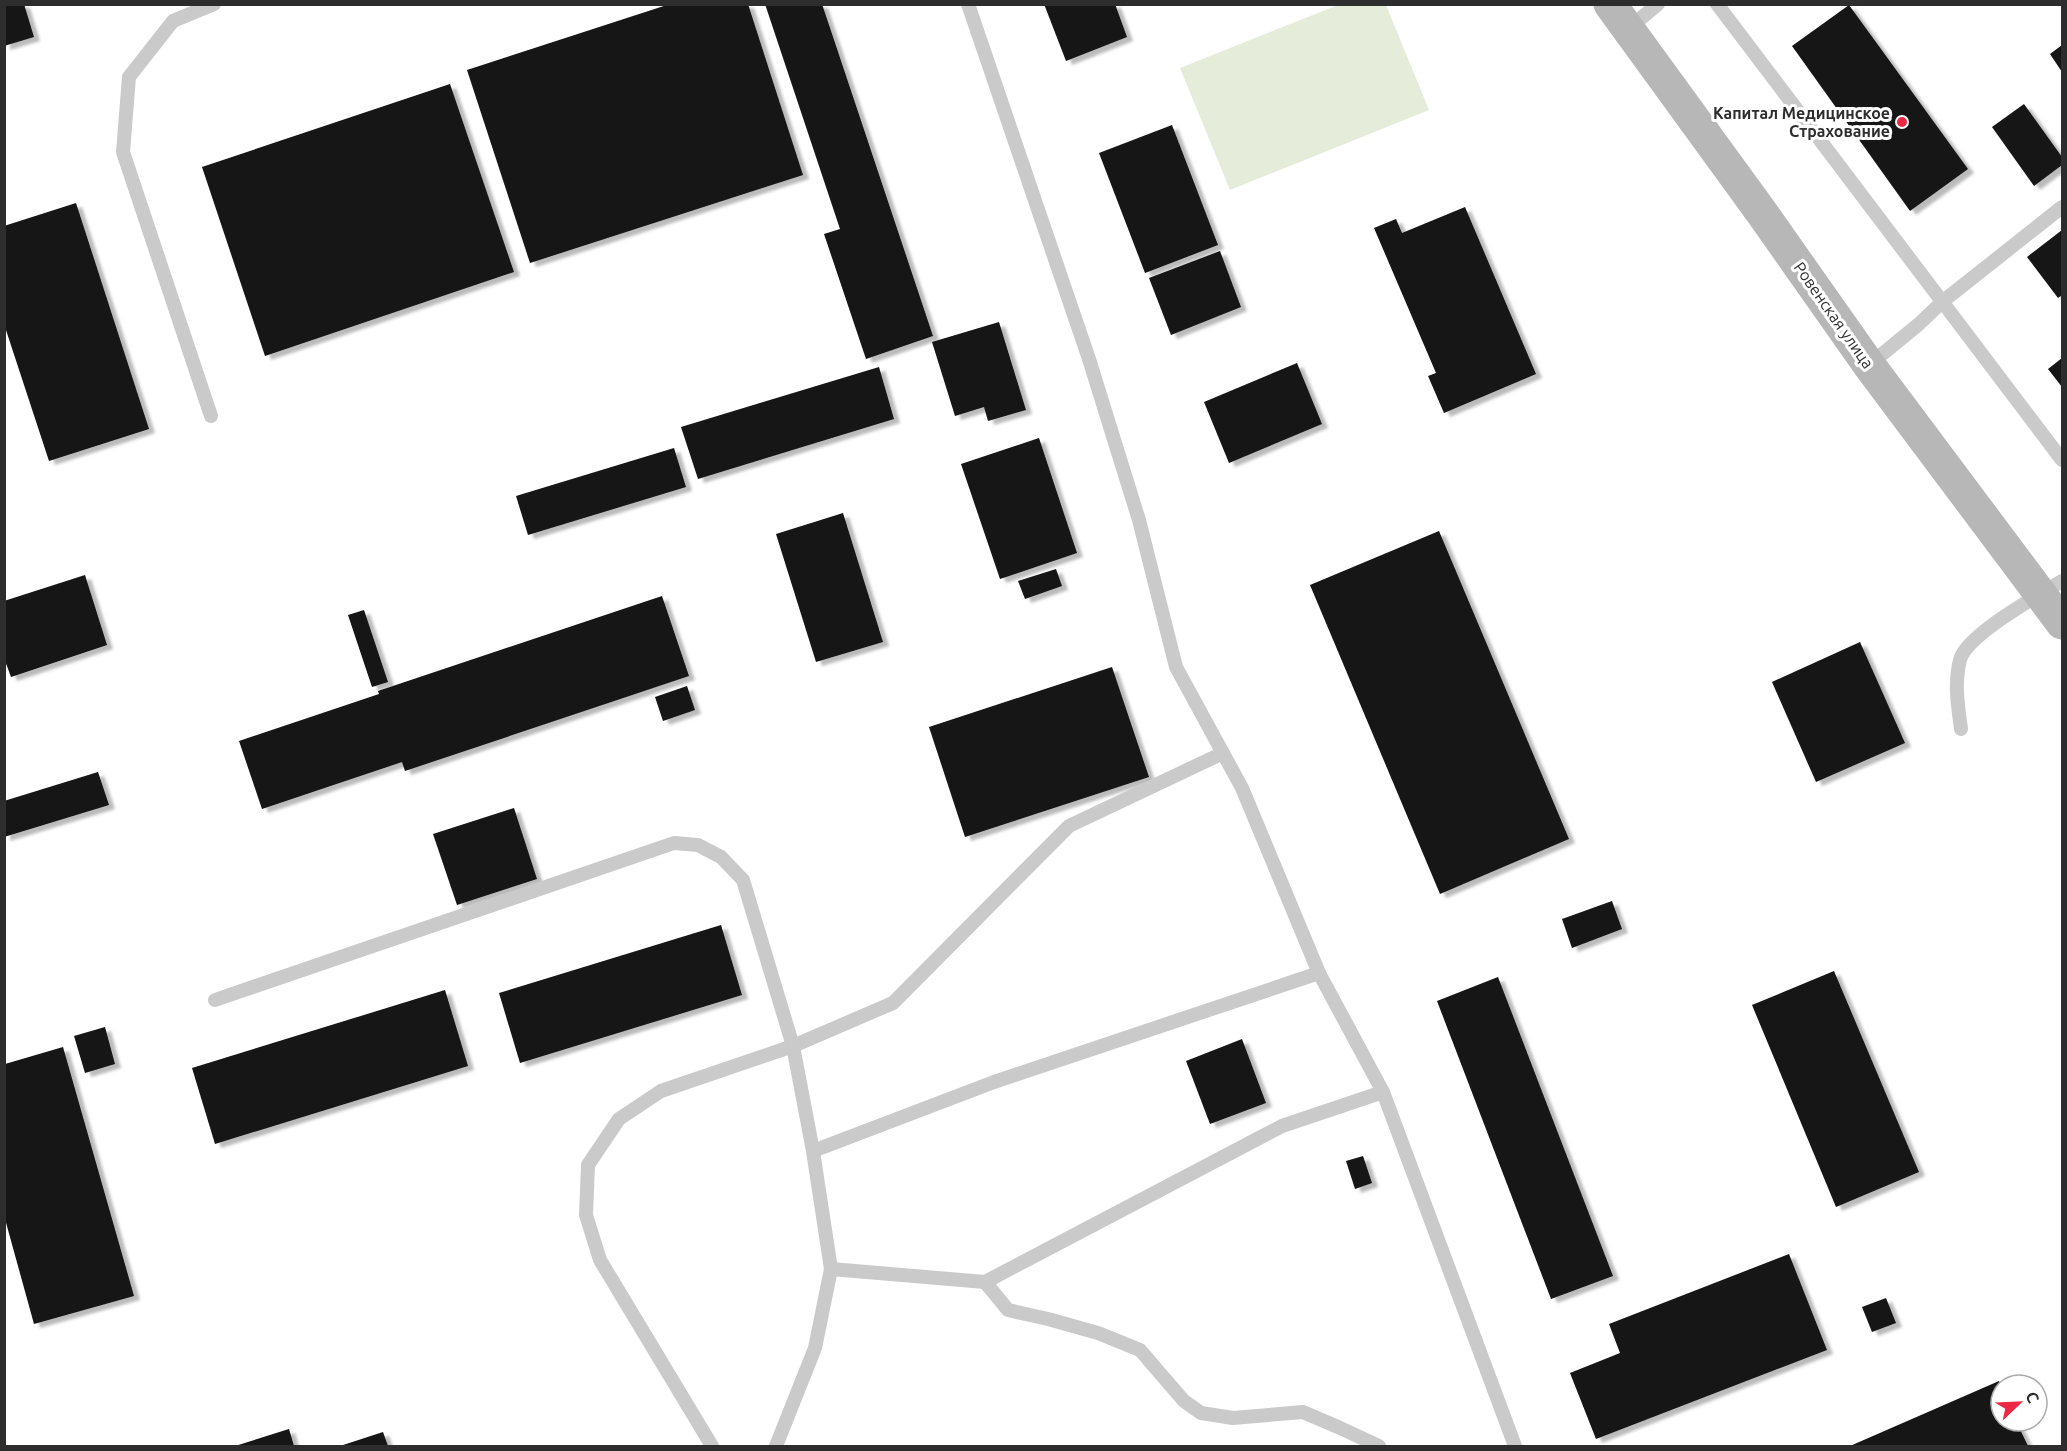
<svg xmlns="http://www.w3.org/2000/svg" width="2067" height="1451" font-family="Ubuntu,sans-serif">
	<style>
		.green { fill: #e5ecda }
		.building { fill: #141414; filter: url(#shadow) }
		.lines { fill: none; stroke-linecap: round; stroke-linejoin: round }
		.lane { stroke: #cacaca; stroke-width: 14 }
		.secondary { stroke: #b7b7b7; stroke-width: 33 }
		.poi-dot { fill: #ec2844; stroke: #fff; stroke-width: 2 }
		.labels { text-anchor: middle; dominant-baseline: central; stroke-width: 6; stroke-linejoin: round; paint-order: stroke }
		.poi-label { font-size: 16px; font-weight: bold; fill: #2d2d2d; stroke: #fff; text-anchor: end }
		.street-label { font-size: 16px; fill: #2d2d2d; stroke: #fff }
	</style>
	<defs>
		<filter id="shadow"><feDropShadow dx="6" dy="4" stdDeviation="1.5" flood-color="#0004"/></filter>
	</defs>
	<rect width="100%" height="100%" fill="#fff"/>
	<path class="green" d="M1338,5H1386L1429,110L1230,190L1180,68Z"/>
	<g class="building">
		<path d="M4,4H24L34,37L4,46Z"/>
		<path d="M670,4H748L803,175L530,263L467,70Z"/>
		<path d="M765,4H822L933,336L866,359L824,234L840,229Z"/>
		<path d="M1044,4H1115L1127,37L1066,61Z"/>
		<path d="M1849,5L1968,169L1910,211L1792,46Z"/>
		<path d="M2062,45V72L2050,54Z"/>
		<path d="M450,84L514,272L265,356L202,167Z"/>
		<path d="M2024,104L2062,157V165L2034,186L1992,127Z"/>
		<path d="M1172,125L1218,245L1145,273L1099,153Z"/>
		<path d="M76,203L149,429L49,461L4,324V226Z"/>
		<path d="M1465,207L1536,374L1444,413L1428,376L1436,373L1374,228L1396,219L1402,233Z"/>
		<path d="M2062,230V295L2058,298L2027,257Z"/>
		<path d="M1220,251L1241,307L1171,335L1149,278Z"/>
		<path d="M999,322L1026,410L988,421L984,407L955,416L932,342Z"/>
		<path d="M2062,358V387L2048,369Z"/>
		<path d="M1297,363L1322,424L1229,463L1204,402Z"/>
		<path d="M879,367L894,419L698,479L681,427Z"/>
		<path d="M1039,438L1077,553L1000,579L961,464Z"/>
		<path d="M674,448L686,487L528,535L516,496Z"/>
		<path d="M843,513L883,642L816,662L776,534Z"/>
		<path d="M1439,531L1569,839L1440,894L1310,585Z"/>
		<path d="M1056,569L1062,586L1025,599L1018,581Z"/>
		<path d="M85,575L107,645L11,677L4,658V601Z"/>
		<path d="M662,596L689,676L405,771L402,762L262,809L239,741L379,694L378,691Z"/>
		<path d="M364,610L388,682L372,687L348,615Z"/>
		<path d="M1860,642L1905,743L1816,782L1772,682Z"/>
		<path d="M1112,667L1149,777L965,837L929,727Z"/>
		<path d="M687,686L695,710L663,721L655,697Z"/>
		<path d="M98,772L109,805L4,837V801Z"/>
		<path d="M514,808L537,879L457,905L433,834Z"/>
		<path d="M1612,901L1622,929L1572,948L1562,919Z"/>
		<path d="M721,925L742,995L520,1063L499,993Z"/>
		<path d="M1834,971L1919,1172L1836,1207L1752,1005Z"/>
		<path d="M1498,977L1613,1276L1551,1299L1437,1001Z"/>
		<path d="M445,990L468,1066L215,1144L192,1068Z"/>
		<path d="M105,1027L115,1064L85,1073L74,1036Z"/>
		<path d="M1242,1039L1266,1103L1210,1124L1186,1061Z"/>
		<path d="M63,1047L134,1296L34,1324L5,1219V1064Z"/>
		<path d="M1363,1156L1372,1183L1355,1189L1346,1161Z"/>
		<path d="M1789,1254L1827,1350L1596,1439L1570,1373L1620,1353L1609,1324Z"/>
		<path d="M1886,1298L1896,1323L1872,1332L1862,1307Z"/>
		<path d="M1999,1381L2001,1386V1421H2016L2028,1446H1850Z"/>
		<path d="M289,1429L294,1446H235Z"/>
		<path d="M383,1432L388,1446H340Z"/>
	</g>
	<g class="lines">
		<g class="lane">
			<path d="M968,4L1089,359L1139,520L1176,667L1242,788L1319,973L1383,1092L1515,1446"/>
			<path d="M1717,4L2062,460"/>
			<path d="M1628,29L1658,4"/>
			<path d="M1869,365L1919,324L1942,302L2062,207"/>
			<path d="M211,416L123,152L129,77L173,21L214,4"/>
			<path d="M1961,729C1958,706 1954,684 1960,660C1966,635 2039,595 2062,581"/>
			<path d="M215,1000L674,843L698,845L721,857L743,880L793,1046L893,1003L1069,826L1223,753"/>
			<path d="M813,1151L831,1269"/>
			<path d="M985,1282L1008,1310L1048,1319L1098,1333L1140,1350L1184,1401L1201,1413L1233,1418L1303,1412L1338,1427L1379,1446"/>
			<path d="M712,1446L600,1260L586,1215L588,1165L619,1119L661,1091L793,1046L813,1151L994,1082L1319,973"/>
			<path d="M776,1446L815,1348L831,1269L985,1282L1282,1126L1383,1092"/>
		</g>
		<path class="secondary" d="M1610,4L1762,213L1869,365L2062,623"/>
	</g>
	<circle class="poi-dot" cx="1902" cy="122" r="6"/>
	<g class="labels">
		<g class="poi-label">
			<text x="1890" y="113">Капитал Медицинское<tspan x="1890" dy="18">Страхование</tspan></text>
		</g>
		<g class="street-label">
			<text transform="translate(1834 315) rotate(55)">Ровенская улица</text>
		</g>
	</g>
	<rect width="2067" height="1451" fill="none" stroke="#2d2d2d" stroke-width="12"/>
	<g transform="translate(2019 1403) rotate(67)"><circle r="28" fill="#ffffff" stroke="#ababab" stroke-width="1.5"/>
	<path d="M0-4.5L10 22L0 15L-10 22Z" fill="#ec2844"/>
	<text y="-9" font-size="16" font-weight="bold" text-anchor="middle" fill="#2d2d2d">С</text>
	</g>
</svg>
